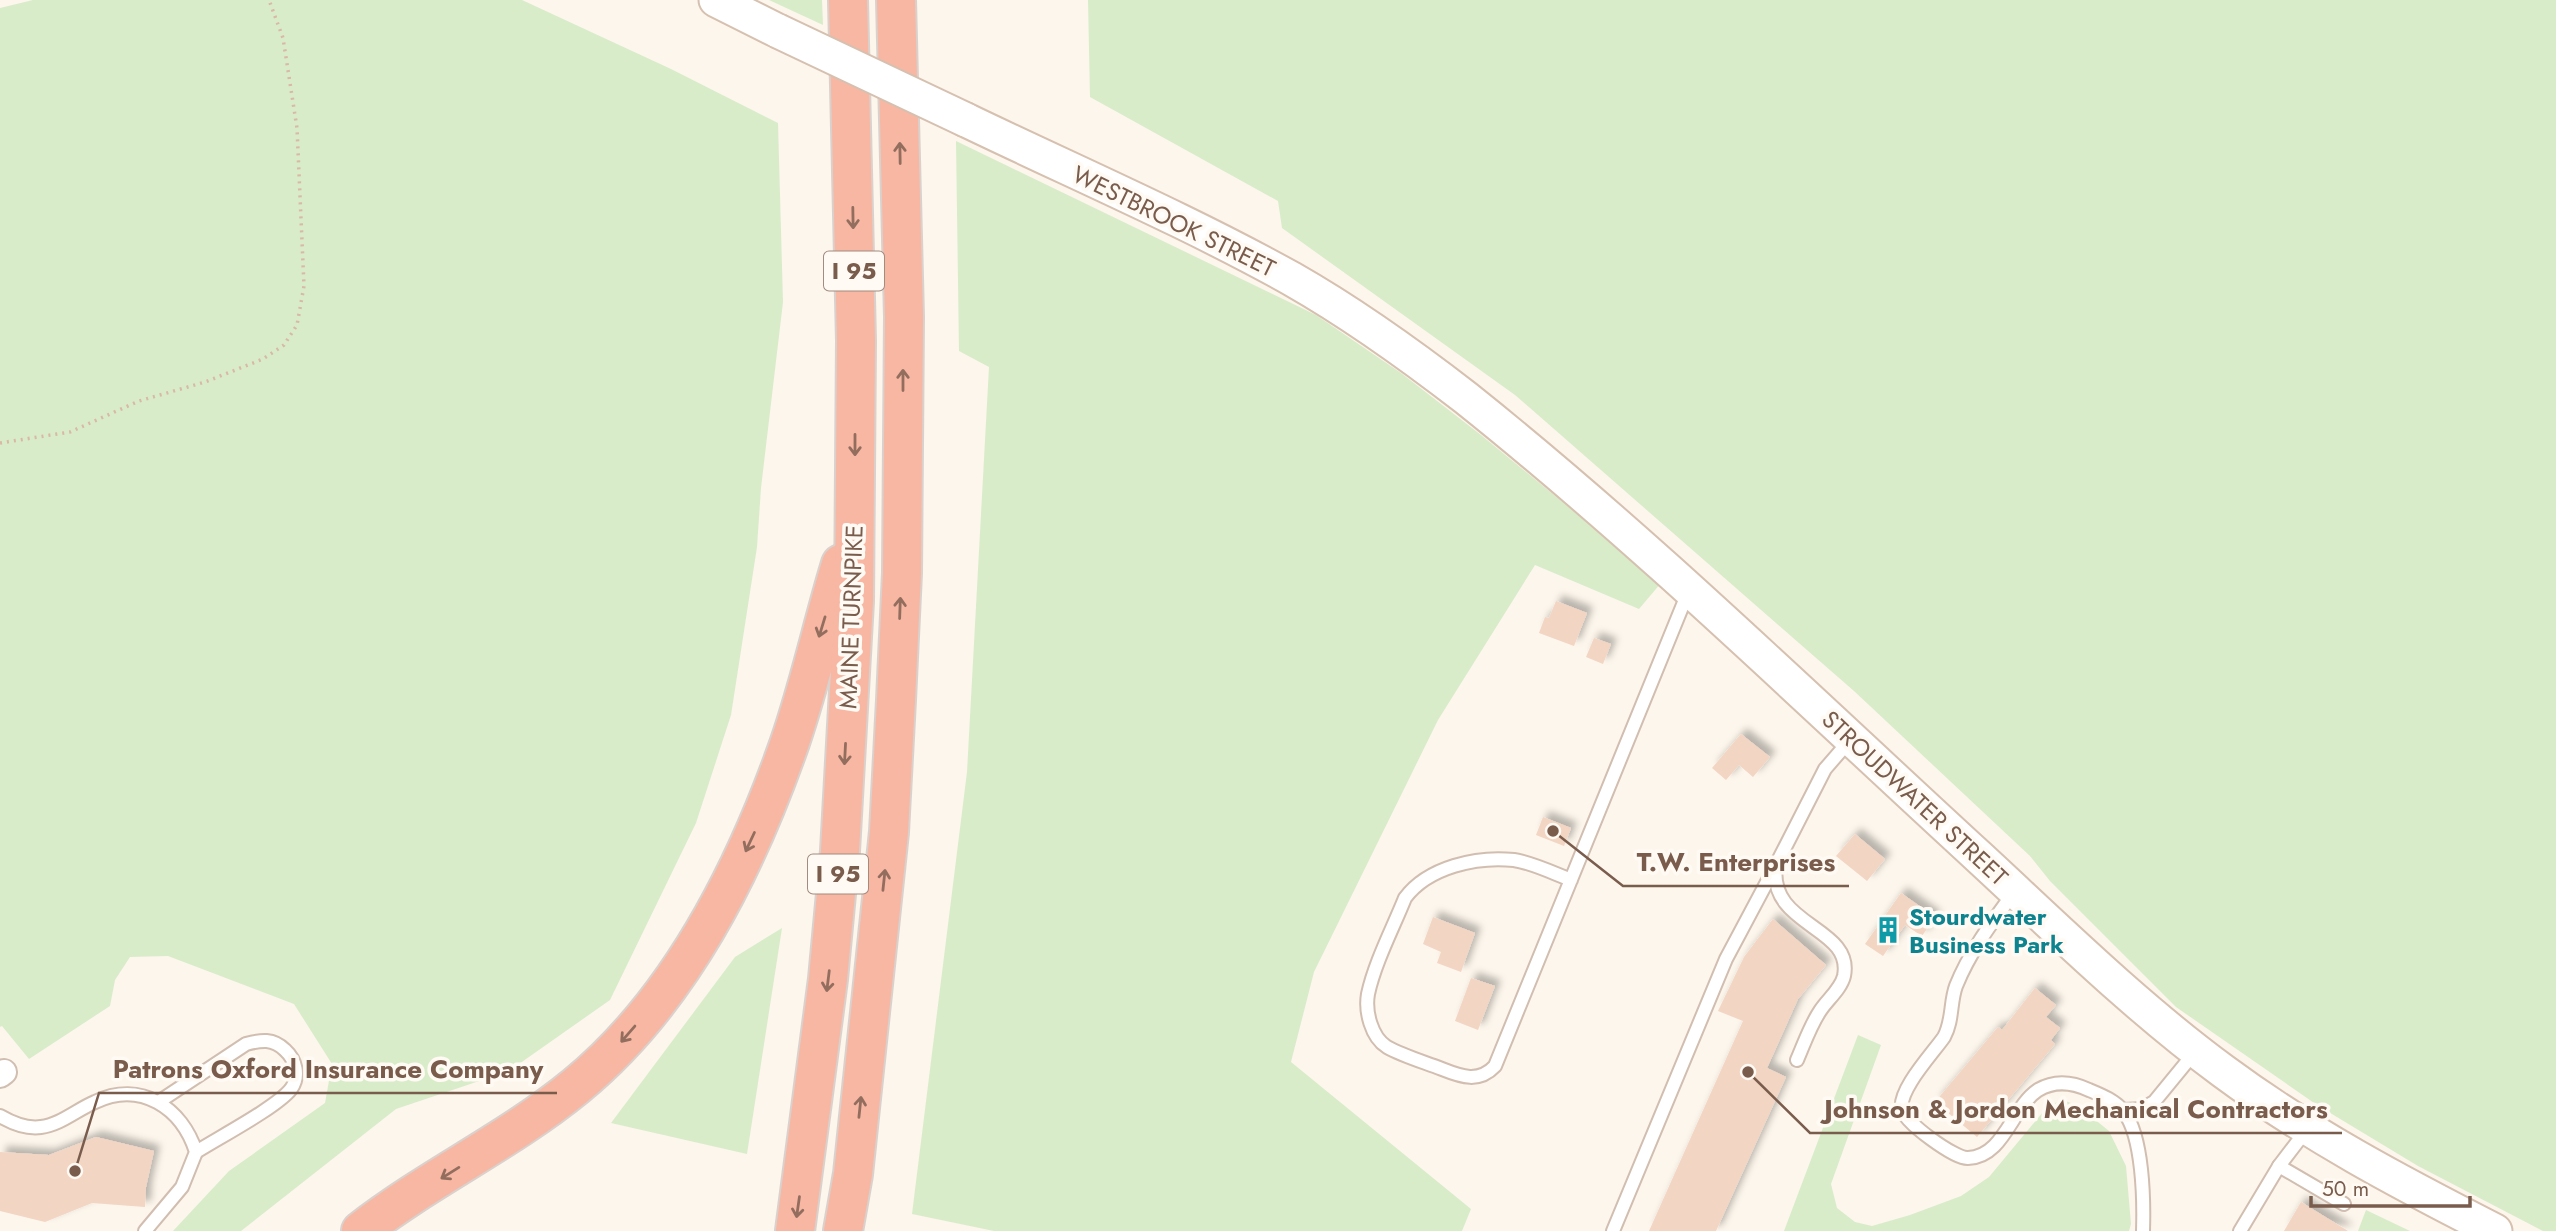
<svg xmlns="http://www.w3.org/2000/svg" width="2556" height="1231" font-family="Jost,sans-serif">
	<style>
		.green { fill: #d8ecc9 }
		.building { fill: #f3d5c3; filter: url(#shadow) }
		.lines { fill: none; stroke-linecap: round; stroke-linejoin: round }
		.lane-casing { stroke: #d1beb0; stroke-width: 16 }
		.street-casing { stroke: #d1beb0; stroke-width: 28 }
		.secondary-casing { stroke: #d6c0b0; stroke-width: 37 }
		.highway-casing { stroke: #dad1cd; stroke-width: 42 }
		.path { stroke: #d9b8a5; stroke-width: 3.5; stroke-dasharray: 2 5; stroke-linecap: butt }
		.lane { stroke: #fff; stroke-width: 12 }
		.street { stroke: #fff; stroke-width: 24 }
		.secondary { stroke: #fff; stroke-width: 33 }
		.highway { stroke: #f7b7a3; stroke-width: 38 }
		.secondary-bridge-casing { stroke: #d6c0b0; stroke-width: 37; stroke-linecap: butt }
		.secondary-bridge { stroke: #fff; stroke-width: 33 }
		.oneway { stroke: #936e5e }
		.labels { text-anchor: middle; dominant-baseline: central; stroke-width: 7; stroke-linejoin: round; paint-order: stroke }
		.shield { fill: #fffaf3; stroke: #a28b7f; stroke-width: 2 }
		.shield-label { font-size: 23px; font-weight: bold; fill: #7a5c4d }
		.street-label { font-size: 24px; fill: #7a5c4d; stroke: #fffaf3 }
		.culture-label { font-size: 24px; font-weight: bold; fill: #0d838f; stroke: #fffaf3; text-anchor: start }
		.leader { fill: none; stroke: #7a5c4d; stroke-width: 2.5 }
		.callout-dot { fill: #7a5c4d; stroke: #fffaf3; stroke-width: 2.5 }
		.callout-label { font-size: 26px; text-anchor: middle; font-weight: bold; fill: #7a5c4d; stroke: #fffaf3; stroke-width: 7; stroke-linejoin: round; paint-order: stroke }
	</style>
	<defs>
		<filter id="shadow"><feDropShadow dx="6" dy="-6" stdDeviation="3.5" flood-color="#0004"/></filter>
	</defs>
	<rect width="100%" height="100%" fill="#fdf6ec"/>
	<g class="green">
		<path d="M33,0H522L671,69L778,123L783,302L761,488L757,547L731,715L696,823L610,1000L509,1071L396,1109L241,1231H173L229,1171L325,1103L332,1064L294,1004L168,956L130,957L115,980L110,1006L29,1059L2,1026L0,1027V8Z"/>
		<path d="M769,0H822L823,25Z"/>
		<path d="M1088,0H2556V1231H2543L2418,1166L2317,1105L2176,1007L2050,881L2030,856L1854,691L1515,395L1282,228L1278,201L1090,97Z"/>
		<path d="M956,141L1316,315L1401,373L1481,435L1661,583L1639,609L1535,565L1438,720L1314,972L1291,1062L1471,1209L1462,1231H994L912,1214L967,772L989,367L959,351Z"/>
		<path d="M782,928L747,1154L611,1123L735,957Z"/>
		<path d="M1858,1035L1881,1045L1831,1184L1837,1208L1855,1222L1872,1226L1910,1215L1961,1196L1989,1177L2048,1106L2062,1100L2077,1105L2109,1131L2126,1166L2131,1224L2129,1231H1784Z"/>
		<path d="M2366,1210L2410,1231H2358Z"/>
	</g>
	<g class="building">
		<path d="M1556,601L1587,613L1574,646L1539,633L1545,617L1549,618Z"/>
		<path d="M1594,638L1611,644L1603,664L1586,657Z"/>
		<path d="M1741,734L1770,757L1753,777L1739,765L1726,780L1712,768Z"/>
		<path d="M1543,817L1571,828L1564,846L1536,835Z"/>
		<path d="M1855,834L1885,859L1867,881L1836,856Z"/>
		<path d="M1901,893L1935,917L1922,936L1905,925L1883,956L1865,944Z"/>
		<path d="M1433,917L1475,933L1461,972L1437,963L1441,952L1423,944Z"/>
		<path d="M1773,919L1826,965L1798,999L1767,1068L1786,1077L1716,1231H1649L1743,1021L1718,1011L1744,957Z"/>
		<path d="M1471,978L1495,986L1478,1030L1455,1021Z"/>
		<path d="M2035,988L2056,1005L2046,1017L2060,1028L2051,1040L2055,1044L1977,1137L1935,1102L1998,1027L2002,1030Z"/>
		<path d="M96,1137L154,1151L146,1187L145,1207L92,1203L45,1222L0,1211V1152L49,1155Z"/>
		<path d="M2301,1202L2348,1231H2284Z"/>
	</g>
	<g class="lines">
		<defs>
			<g id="lane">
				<path d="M1571,880C1553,873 1533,863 1514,860C1477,856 1428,867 1405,898C1393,928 1375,962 1368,994C1365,1011 1371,1037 1387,1047C1403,1056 1424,1062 1442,1069C1462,1077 1479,1083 1495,1066L1689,590"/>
				<path d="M2015,891C1993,921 1970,951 1956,986C1950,1002 1953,1021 1944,1037C1933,1053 1898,1090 1902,1109C1904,1122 1955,1159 1968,1158C2004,1157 2012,1107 2038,1090C2055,1080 2072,1082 2089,1090C2101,1095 2116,1101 2124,1112C2143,1137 2144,1200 2143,1231"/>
				<path d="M1797,1060C1804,1044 1810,1026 1820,1011C1827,1000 1841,989 1844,976C1854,926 1767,927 1776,865L1825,769L1851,739"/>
				<path d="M160,1101L246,1044C261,1040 273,1038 285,1050C296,1060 300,1076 291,1089C277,1107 218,1138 196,1152"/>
				<path d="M2123,1110L2142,1109L2154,1102L2195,1052"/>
				<path d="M0,1116C12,1123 27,1129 41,1127C60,1125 78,1109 95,1102C141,1080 182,1108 196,1152L182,1187L145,1231"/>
				<path d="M2279,1166L2344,1204"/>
				<path d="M1613,1231L1726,959L1776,865"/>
				<path d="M2240,1231L2279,1166L2308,1128"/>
			</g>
			<path id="street" d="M0,1075L4,1072"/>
			<g id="secondary">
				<path d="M716,0L778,31"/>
				<path d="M966,120C1074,172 1188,221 1292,279C1350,312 1413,357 1466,398C1645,541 1810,702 1979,857C2058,930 2136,1007 2223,1071C2308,1134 2401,1183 2495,1231"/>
			</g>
			<g id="highway">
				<path d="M361,1231C429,1178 509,1141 576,1086C681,1000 746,868 790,742C810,684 823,623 841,564"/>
				<path d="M795,1231L828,979L840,851L854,601L856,341L848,0"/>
				<path d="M843,1231L853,1174L889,832L896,700L902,573L904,317L896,0"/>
			</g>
		</defs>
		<use href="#lane" class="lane-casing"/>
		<use href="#street" class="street-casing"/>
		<use href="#secondary" class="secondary-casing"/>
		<use href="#highway" class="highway-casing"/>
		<path class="path" d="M0,443L70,432L139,401L205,382L263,359L284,345L297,325L304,286L297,128L283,38L269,0"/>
		<use href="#lane" class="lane"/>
		<use href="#street" class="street"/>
		<use href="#secondary" class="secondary"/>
		<use href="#highway" class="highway"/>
		<defs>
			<path id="secondary-bridge" d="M778,31L966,120"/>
		</defs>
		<use href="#secondary-bridge" class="secondary-bridge-casing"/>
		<use href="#secondary-bridge" class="secondary-bridge"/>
	</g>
	<defs><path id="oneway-shaft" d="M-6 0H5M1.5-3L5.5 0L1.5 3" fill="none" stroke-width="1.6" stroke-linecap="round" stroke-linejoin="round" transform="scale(1.75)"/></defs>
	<g class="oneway">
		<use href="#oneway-shaft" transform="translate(900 153) rotate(-91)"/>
		<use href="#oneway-shaft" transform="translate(853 218) rotate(89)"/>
		<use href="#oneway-shaft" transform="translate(903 380) rotate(-90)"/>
		<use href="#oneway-shaft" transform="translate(855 445) rotate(90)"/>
		<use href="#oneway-shaft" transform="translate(900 608) rotate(-88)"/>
		<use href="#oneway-shaft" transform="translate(822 627) rotate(107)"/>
		<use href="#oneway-shaft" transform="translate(845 754) rotate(93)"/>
		<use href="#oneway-shaft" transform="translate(750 842) rotate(115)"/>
		<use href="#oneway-shaft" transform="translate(884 880) rotate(-84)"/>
		<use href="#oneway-shaft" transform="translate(828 981) rotate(97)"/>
		<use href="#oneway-shaft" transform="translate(628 1034) rotate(131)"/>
		<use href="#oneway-shaft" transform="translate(860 1107) rotate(-84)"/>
		<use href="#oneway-shaft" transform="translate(450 1173) rotate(148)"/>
		<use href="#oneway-shaft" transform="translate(798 1207) rotate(98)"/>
	</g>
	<defs>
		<symbol id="building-bare" viewBox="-9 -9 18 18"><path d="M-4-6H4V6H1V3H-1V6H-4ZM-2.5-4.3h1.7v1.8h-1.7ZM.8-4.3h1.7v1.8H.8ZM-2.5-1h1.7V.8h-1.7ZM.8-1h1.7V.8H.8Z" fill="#0f9aa8" stroke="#fffaf3" stroke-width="2.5" paint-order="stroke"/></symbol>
	</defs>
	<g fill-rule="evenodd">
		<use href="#building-bare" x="1869" y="911" width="38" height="38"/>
	</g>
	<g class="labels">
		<g class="shield">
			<rect x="824" y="251.5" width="60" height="39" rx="5"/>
			<rect x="808" y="854.5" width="60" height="39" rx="5"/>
		</g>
		<g class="shield-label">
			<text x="854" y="271">I 95</text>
			<text x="838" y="874">I 95</text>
		</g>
		<g class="street-label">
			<text transform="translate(1174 221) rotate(26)">WESTBROOK STREET</text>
			<text transform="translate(851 617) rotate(-88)">MAINE TURNPIKE</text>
			<text transform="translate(1915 798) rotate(43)">STROUDWATER STREET</text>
		</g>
		<g class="culture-label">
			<text x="1909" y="916">Stourdwater<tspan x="1909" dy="28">Business Park</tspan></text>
		</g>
	</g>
	<path class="leader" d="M1553 831L1623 886H1849M75 1171L99 1093H557M1748 1072L1810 1133H2342"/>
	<g class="callout-dot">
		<circle cx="1553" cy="831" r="7"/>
		<circle cx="75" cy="1171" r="7"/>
		<circle cx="1748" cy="1072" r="7"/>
	</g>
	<g class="callout-label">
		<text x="1736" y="871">T.W. Enterprises</text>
		<text x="328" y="1078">Patrons Oxford Insurance Company</text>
		<text x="2076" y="1118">Johnson &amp; Jordon Mechanical Contractors</text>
	</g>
	<path d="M2311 1196v10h159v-10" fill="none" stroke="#7a5c4d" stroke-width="3.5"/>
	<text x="2322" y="1196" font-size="21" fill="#7a5c4d" stroke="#fffaf3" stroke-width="5" paint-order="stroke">50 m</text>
</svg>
